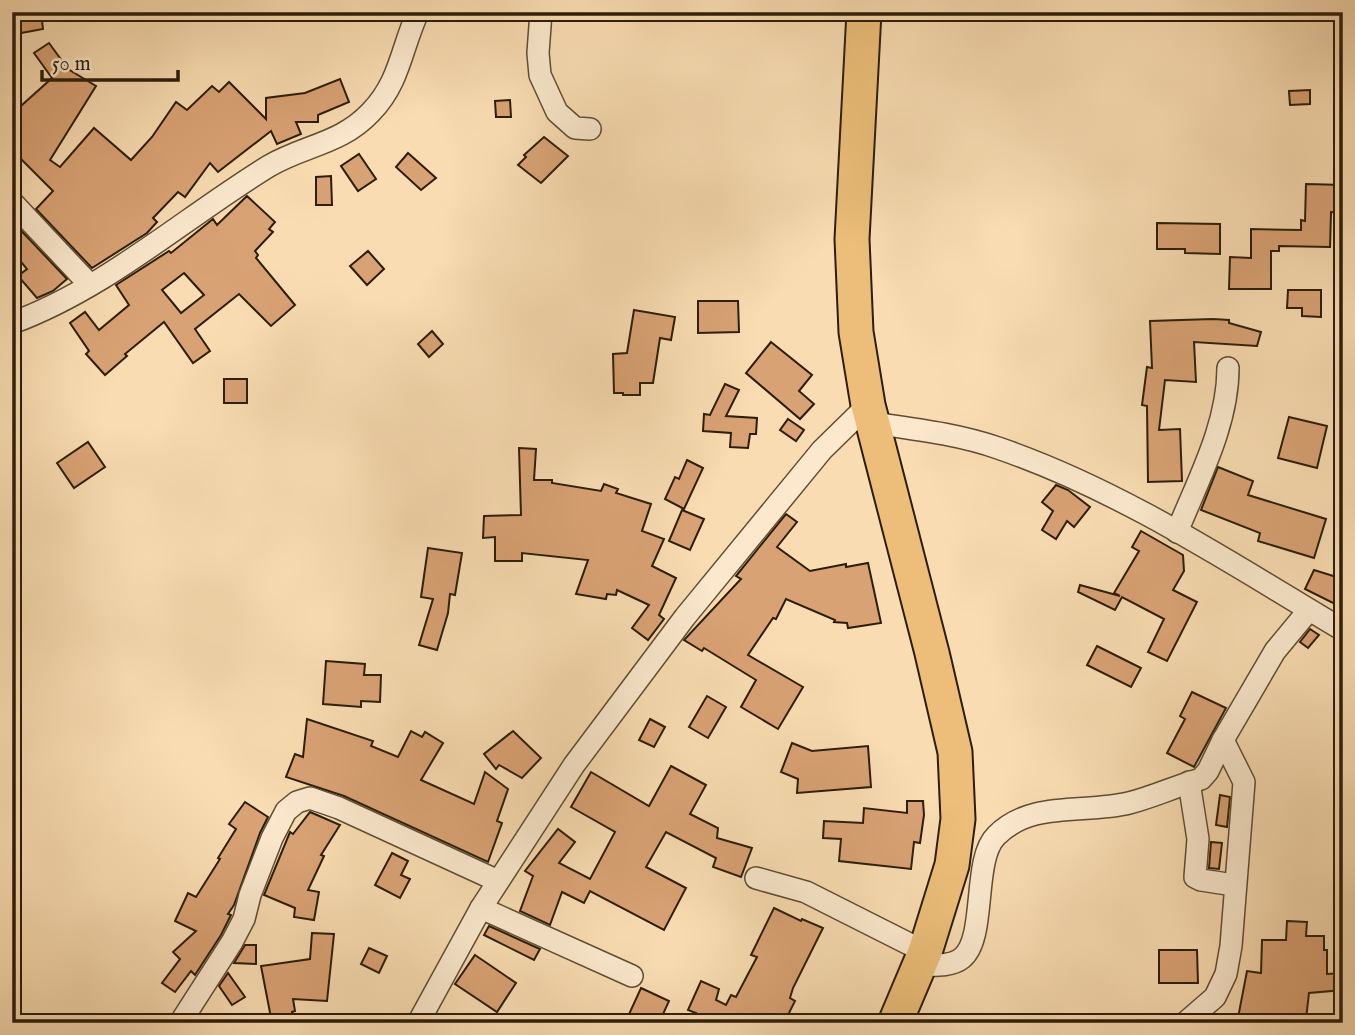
<svg xmlns="http://www.w3.org/2000/svg" width="1355" height="1035" font-family="'IM FELL English',serif">
	<style>
		.building { fill: #d9a274; stroke: #2c1d08; stroke-width: 2; fill-rule: evenodd }
		.lines { fill: none; stroke-linecap: round; stroke-linejoin: round }
		.minor-casing { stroke: #5f4d32; stroke-width: 24 }
		.primary-casing { stroke: #2c1d08; stroke-width: 37 }
		.minor { stroke: #fbe8cd; stroke-width: 21 }
		.primary { stroke: #ecbe79; stroke-width: 33 }
	</style>
	<rect width="100%" height="100%" fill="#f9dcb2"/>
	<filter id="stains"><feTurbulence type="fractalNoise" baseFrequency=".00286" numOctaves="4"/><feColorMatrix values="0 0 0 0 .2 0 0 0 0 .09 0 0 0 0 .02 0 0 0 .5 -.17"/></filter>
	<radialGradient id="worn" r=".72"><stop offset=".6" stop-color="#630" stop-opacity="0"/><stop offset="1" stop-color="#630" stop-opacity=".3"/></radialGradient>
	<g class="building">
		<path d="M19,12H41L43,29L21,33Z"/>
		<path d="M49,43L68,69L96,86L50,160L60,167L94,128L131,160L152,137L176,102L187,110L212,86L219,92L229,82L266,119V98L305,93L340,79L349,102L318,115V122H296L301,134L277,144L271,131L218,172L210,163L185,197L178,192L153,218L157,222L147,233L92,268L36,209L53,191L12,150V114L52,78L34,53Z"/>
		<path d="M1310,90V104L1290,105L1289,91Z"/>
		<path d="M510,100L511,117H496L495,101Z"/>
		<path d="M544,137L568,156L541,183L518,165L526,157L524,155Z"/>
		<path d="M408,153L436,178L421,190L396,167Z"/>
		<path d="M359,154L376,179L358,191L341,166Z"/>
		<path d="M331,176L332,205H316V177Z"/>
		<path d="M1306,184L1343,185V213L1331,212L1330,247L1279,246V251H1271V289H1229L1230,257L1251,258V229L1301,230V220L1305,221Z"/>
		<path d="M247,196L275,222L269,229L273,232L255,251L258,255L256,258L295,305L271,326L239,294L195,329L210,351L193,363L164,322L125,354L127,356L105,375L86,354L89,351L70,323L85,312L99,330L129,305L116,285L169,251L171,253L213,219L217,225ZM184,273L204,295L181,313L162,290Z"/>
		<path d="M12,221L67,279L53,291L37,298L18,276L27,269L12,251Z"/>
		<path d="M1157,223L1220,224V254L1185,253V249H1157Z"/>
		<path d="M368,251L384,269L367,285L350,266Z"/>
		<path d="M1288,290H1321V317L1302,316V308H1287Z"/>
		<path d="M698,301H738L739,332L698,333Z"/>
		<path d="M634,310L675,317L671,340L660,338L653,383H640V395H623V393H614L613,354L627,353Z"/>
		<path d="M1213,319L1229,320V323L1261,332L1257,346L1194,342L1196,382L1165,380L1159,430L1180,429L1182,481L1148,482L1147,406L1142,405L1147,367L1152,368L1150,321Z"/>
		<path d="M432,331L443,344L429,357L418,344Z"/>
		<path d="M771,342L812,375L799,391L814,404L800,419L746,373Z"/>
		<rect x="224" y="379" width="23" height="24"/>
		<path d="M725,384L739,390L726,416L757,418L756,434H750L748,448L730,447L731,433L703,431L704,414L710,415Z"/>
		<path d="M1289,417L1327,426L1317,468L1278,458Z"/>
		<path d="M788,419L804,430L796,441L780,430Z"/>
		<path d="M88,442L105,467L74,488L57,463Z"/>
		<path d="M519,448L536,449L534,480H552V483L601,491L604,484L618,489L616,493L651,504L642,531L664,539L652,566L676,578L659,615L664,619L648,640L632,628L649,605L617,590L616,595L607,594L606,599L576,594L588,560L522,553V561H495V537L483,538L484,516L521,515Z"/>
		<path d="M687,460L703,468L684,509L665,499L675,477L679,479Z"/>
		<path d="M1218,467L1253,481L1248,495L1326,519L1314,558L1258,541L1260,533L1201,510Z"/>
		<path d="M1056,485L1068,490L1090,507L1074,527L1067,521L1056,539L1042,530L1053,511L1042,502Z"/>
		<path d="M682,510L704,519L690,550L669,541Z"/>
		<path d="M786,514L797,522L777,547L810,571L846,564V567L868,563L881,623L848,628L847,623L834,622L835,620L786,599L776,619L773,618L748,655L803,687L778,729L741,707L756,680L704,648L702,651L684,640L741,579L736,576Z"/>
		<path d="M1141,531L1183,555L1184,571L1173,590L1197,602L1167,661L1148,652L1164,619L1122,597L1115,610L1078,592L1080,585L1120,596L1114,593L1139,551L1132,547Z"/>
		<path d="M428,548L462,553L455,595L450,594L448,613L437,650L419,645L433,599L421,597Z"/>
		<path d="M1314,570L1343,579V598L1339,606L1305,589Z"/>
		<path d="M1310,629L1319,635L1308,648L1300,642Z"/>
		<path d="M1097,646L1141,668L1131,687L1087,665Z"/>
		<path d="M326,661L365,664L364,675H381L380,702L361,701V707L323,704Z"/>
		<path d="M1192,692L1226,708L1194,767L1167,753L1185,719L1180,716Z"/>
		<path d="M707,696L726,707L708,738L689,727Z"/>
		<path d="M307,719L373,741L371,746L398,757L411,731L422,737L425,732L443,743L421,780L474,804L485,772L508,789L497,821L502,823L488,862L344,796L286,777L295,754L303,757Z"/>
		<path d="M650,719L665,727L654,747L639,740Z"/>
		<path d="M513,731L541,758L522,778L499,765L496,769L484,754Z"/>
		<path d="M792,743L812,751L868,746L871,787L797,793L798,779L781,772Z"/>
		<path d="M671,766L706,785L690,814L718,828L717,838L752,848L741,877L713,867L716,858L666,832L646,867L686,888L664,930L590,891L584,903L562,892L550,925L520,911L533,876L525,871L558,829L575,842L559,863L590,879L615,832L571,807L591,772L649,806Z"/>
		<path d="M1220,795L1230,797L1227,827L1216,825Z"/>
		<path d="M907,801H923L924,815L920,843L914,842L911,869L839,861L841,839L823,838L824,821L863,823L864,808L907,813Z"/>
		<path d="M245,802L268,817L260,833L234,905L228,914L231,915L221,935L195,975L191,971L175,992L162,983L180,959L173,952L196,931L175,921L188,893L196,897L220,859L218,858L236,829L229,824Z"/>
		<path d="M310,812L340,825L321,855L324,856L308,890L319,892L314,920L294,917L295,908L264,895L290,832L293,834Z"/>
		<path d="M1211,842L1222,843L1219,869L1209,868Z"/>
		<path d="M392,853L408,861L401,875L410,879L400,898L375,885Z"/>
		<path d="M774,908L801,921L802,919L823,928L793,988L790,998L795,1001L784,1023H691L696,1013L688,1010L701,981L719,989L716,1000L726,1005L731,995L736,997L757,957L751,955Z"/>
		<path d="M1287,921L1307,922L1306,936H1324V950H1327V974L1343,973V990L1309,993L1306,1019L1263,1014V1023H1237L1247,971L1261,973L1262,940H1286Z"/>
		<path d="M489,926L540,949L534,960L484,935Z"/>
		<path d="M312,933L334,934L327,1001L293,999L295,1011L292,1012L294,1023H272L261,966L310,959Z"/>
		<path d="M245,945H256V964L234,963Z"/>
		<path d="M369,948L387,956L379,973L361,964Z"/>
		<path d="M1159,950H1197L1198,983H1159Z"/>
		<path d="M475,955L516,983L497,1012L455,984Z"/>
		<path d="M228,973L245,997L232,1005L219,986Z"/>
		<path d="M641,988L669,1001L659,1023H625Z"/>
	</g>
	<g class="lines">
		<defs>
			<g id="minor">
				<path d="M541,12L538,53L540,75L557,112L575,128L590,129"/>
				<path d="M12,202L90,285"/>
				<path d="M12,323C107,288 184,218 269,166C305,145 341,144 371,112C400,82 401,49 418,12"/>
				<path d="M873,423C914,429 958,434 998,448C1121,490 1232,564 1343,630"/>
				<path d="M1177,532C1198,480 1228,425 1228,368"/>
				<path d="M1189,782L1198,839L1195,877L1201,880L1234,885"/>
				<path d="M756,878L806,892L925,952"/>
				<path d="M481,908L632,976"/>
				<path d="M920,965C933,965 951,967 962,958C987,938 972,860 996,836C1031,800 1085,814 1129,803C1153,797 1176,786 1201,779L1208,771L1223,740L1275,651L1309,610"/>
				<path d="M180,1023L232,942L244,919L250,895L272,838L286,811L297,802L310,798L339,808L498,881"/>
				<path d="M418,1023L481,908L574,765L685,617L822,450L868,405"/>
				<path d="M1185,1023L1215,997L1226,974L1231,946L1244,782L1223,740"/>
			</g>
			<path id="primary" d="M864,12L852,239L856,332L868,405L932,653L955,752L958,819L952,865L925,952L895,1023"/>
		</defs>
		<use href="#minor" class="minor-casing"/>
		<use href="#primary" class="primary-casing"/>
		<use href="#minor" class="minor"/>
		<use href="#primary" class="primary"/>
	</g>
	<rect width="1355" height="1035" fill="none" stroke="#f9dcb2" stroke-width="42"/>
	<rect x="14" y="14" width="1327" height="1007" fill="none" stroke="#2c1d08" stroke-width="3.5"/>
	<rect x="21" y="21" width="1313" height="993" fill="none" stroke="#2c1d08" stroke-width="2"/>
	<path d="M42 70v10h136v-10" fill="none" stroke="#2c1d08" stroke-width="3.5"/>
	<text x="52" y="70" font-size="21" fill="#2c1d08" stroke="#fbe8cd" stroke-width="5" paint-order="stroke">50 m</text>
	<rect width="100%" height="100%" filter="url(#stains)"/>
	<rect width="100%" height="100%" fill="url(#worn)"/>
</svg>
